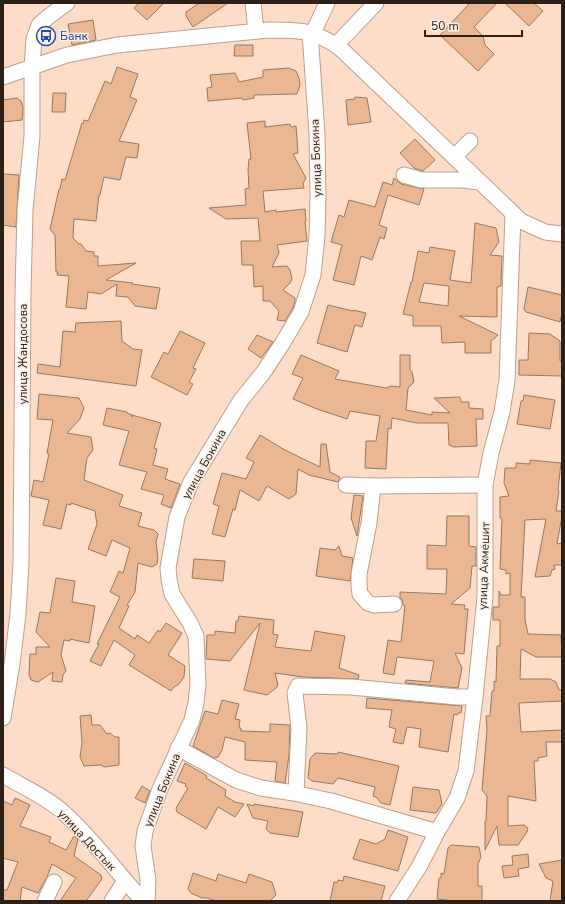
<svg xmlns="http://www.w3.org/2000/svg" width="565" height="904" font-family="'Nunito Sans',sans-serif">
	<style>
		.building { fill: #ebb793; stroke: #947864; fill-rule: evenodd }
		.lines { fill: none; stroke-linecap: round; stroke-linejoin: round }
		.minor-casing { stroke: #bd9f8a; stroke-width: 17 }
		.minor { stroke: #fff; stroke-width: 15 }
		.labels { text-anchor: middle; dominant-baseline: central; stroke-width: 3; stroke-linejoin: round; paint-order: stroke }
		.transit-label { font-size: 12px; fill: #164399; stroke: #fcefe6; text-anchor: start }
		.street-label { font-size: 12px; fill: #2c2018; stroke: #fcefe6 }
	</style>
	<rect width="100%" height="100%" fill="#fdddc8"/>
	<g class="building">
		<path d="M139,3H164L147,20L134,8Z"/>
		<path d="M199,3H228L193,27L186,16V12Z"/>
		<path d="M470,3H497L474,27L483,36L485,45L494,54L478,71L440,35Z"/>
		<path d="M505,3H534L543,11L529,26Z"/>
		<path d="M93,20L96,40L72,45L68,24Z"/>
		<path d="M235,45H253V56H234Z"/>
		<path d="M117,67L138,74L130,97L137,100L119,141L139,144L137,158L126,157L120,180L104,177L100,195H99L96,221L74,219L73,238L79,244H81L86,251L94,252V256H98V266L136,263L106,280L133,283L132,284L160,288L156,309L135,306L128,297L116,296L117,284L101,294L88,292L86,309L66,307L69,276L57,275L58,272H56L55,235L50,229L59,189H60L62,179L65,180L82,123L83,124L84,120L88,121L105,81L111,84Z"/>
		<path d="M289,68L296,71L299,78L300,85L297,94L254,95V98L243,100L242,98L208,101L207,88L212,87L210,75L235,73L239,82L263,77V70Z"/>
		<path d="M53,93H66L65,112H52Z"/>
		<path d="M355,97L367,98L371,122L348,125L346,100L355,99Z"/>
		<path d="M17,98L21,101L23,108L22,120L3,122V100Z"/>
		<path d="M265,121V127L290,124L291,127L296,126L298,153L293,154L306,178L303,183L304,188L263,191L265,212L276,210V212L305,209L306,221H305L307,241L277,245L279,253L272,267L287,266L290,270L292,279L290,283L283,290L295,298V301L293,308L285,321L277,320L279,311L270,301H263V286L254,287L253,265H242L241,241H260L258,218L226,219L209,208L246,205L245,189L249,188L248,170L249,159H251L247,123Z"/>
		<path d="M415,139L435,160L423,171L414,168L400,153Z"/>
		<path d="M3,174L19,175L16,227L3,225Z"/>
		<path d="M394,178L401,184L424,189L419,205L388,195L379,225L387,228L384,239L380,237L372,260L361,256L354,285L333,280L342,245L331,242L339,215L344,217L349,200L375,207L383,182L392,185Z"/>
		<path d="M475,223L496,228L499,242L490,255L502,256L501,286L497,287V317L459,316L498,335L491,341V353H465V342L442,343L441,326H413V316L403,314L411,282H412L418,251L429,253L430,247L455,251L450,280L471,283ZM424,283L449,286L448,306L419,302Z"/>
		<path d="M528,287L562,295V313L560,322L526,312L524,309Z"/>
		<path d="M328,305L353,311V310L366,313L362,327L355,325L347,352L317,343Z"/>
		<path d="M121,321L122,341L133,349L142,350L136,386L37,373L38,364L60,367L63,331L75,332L76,323Z"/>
		<path d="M180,331L205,343L193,368L196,369L189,382L193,384L187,395L151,377L164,352L168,354Z"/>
		<path d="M529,333L550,334L560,341V361H562V376L519,375V360H528Z"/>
		<path d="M257,335L273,342L261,358L248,349Z"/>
		<path d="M301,355L339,371L335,379L386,388L391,386L400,387V355H410V370L412,372L414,382L408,388L406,410L432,415V412L450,413L434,398L460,397L461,402H469V408L483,409V419H476L477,446L454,447L449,445L448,423H417L392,418L391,429L388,428L386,469L365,468L366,441H376L380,416L350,411L347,419L317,409L293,399L303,378L292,374Z"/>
		<path d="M39,394L79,398L84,408L80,419L67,433L91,437L93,450L87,458L84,480L123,495L119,506L142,513L138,526L154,530L158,534L156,542L158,558L157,564L152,567L138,563L135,592L127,605L129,606L119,628L135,639L137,635L149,643L158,630L160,632L166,623L182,633L168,655L185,666L184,677L178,685L174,687L171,691L129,665L135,655L114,640L101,666L90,661L99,644H97L120,597L110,592L119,571L123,573L130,548L112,540L106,556L88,549L97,524L95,511L71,503V505L67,504L61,529L43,525L49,500L31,496L34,480L43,482L49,454L47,453L53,420L37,419Z"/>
		<path d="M524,395L555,400L550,429L517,424L521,401H523Z"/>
		<path d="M107,408L127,412V413L132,415V417V415L161,423L154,448L157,449L153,465L168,469L165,479L180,484L171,508L161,504L164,495L141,489L147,472L119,465L129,431L103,425Z"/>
		<path d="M260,435L285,450L320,467L321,444H326L330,472L340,477L338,482L309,475L298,469L296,494L289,499L267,486L259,501L240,490L235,510L233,509L225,537L212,534L219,506L213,504L222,473L246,479L254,462L246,458Z"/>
		<path d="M530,460L561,463L558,490L559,491L556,511H562V516L557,544L562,543V565H554L555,569L552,570L550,576L535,577L546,519L525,520L521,597H525V620L528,634L561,635L562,657H536L521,649L520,679H550L556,682L559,690H562V701L519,703L521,732L562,730V742H546L547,756L538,758V761H534L536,801L508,796V826L524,825L528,828L527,832L518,845H499L497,826L485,850V821H486L487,796L482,790L487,730L486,716H490L492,691H494V681L496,682L497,646H500V620H493V607H499V591L501,595H510V573L506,574V570L500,569L502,519L500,518V497L509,496L504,483L505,468H516V463L530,464Z"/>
		<path d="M354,495L363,496L357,536L351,518Z"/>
		<path d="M447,516H469V546L476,547V566H472L470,588L451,604L465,605L464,609H468L464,654L455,653L462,668L458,688L405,683L406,680L430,682L434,661L397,657L394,675L383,673L388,640L401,642L405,606L403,605L402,599L400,598V592L446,594L447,569H427V545L446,546Z"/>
		<path d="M339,546L342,556L353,558L350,581L316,576L320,548L335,550Z"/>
		<path d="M194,559L225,561L223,581L192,578Z"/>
		<path d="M56,578L75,581L72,602L95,606L89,643L70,639V641L64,640L61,655L66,671L63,675L62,682L52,681L53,672L38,682L34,681L31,680L29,675L30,654H36V647H50L36,632L40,612L50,613Z"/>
		<path d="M239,616L274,620L273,634L278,635L275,647L311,651L315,631L345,636L339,668L359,675L358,679L303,677L275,673L278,685L276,688L267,695L244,690L260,623L230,661L206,659L207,635H215V631L235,633L236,621H238Z"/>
		<path d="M367,698L462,706L461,713H458L457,715L454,714L448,752L419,747L421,729L407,727L403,744L393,742L396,729L389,727L392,710L366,708Z"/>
		<path d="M222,700L239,704L235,719L240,720L239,728H241V731L270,732V724L290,725L289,755L285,783L275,781L277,762L245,760V742L225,737L222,750L218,757L214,758L193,746L205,711L218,714Z"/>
		<path d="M91,715L92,725H100L107,734L110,733L115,737H119V765L104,767L101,765L84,766L80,757L82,743L80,716Z"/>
		<path d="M338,752L399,766L390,805L381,803L376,797L373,796L375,787L338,778L333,784L312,781L308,778L310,759L315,753L338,754Z"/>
		<path d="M185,763L207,776L206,778L226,790L225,796L235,802L244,804L235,817L218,807L206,829L177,812L176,808L188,788L185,786L186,784L177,781Z"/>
		<path d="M142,786L150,791L145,803L135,798Z"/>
		<path d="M413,787L439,790L442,804L436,813L410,810Z"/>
		<path d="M15,798L30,805L20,826L51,837L49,842L66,850L74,836L78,839L74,856L101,875L102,879L86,901H60L76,878L52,864L47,877L38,893L22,887L20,901H3V890H7L18,862L3,858V801L12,805Z"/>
		<path d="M247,804L254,806V804L303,812L298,837L270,833L266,829L268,821L253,818Z"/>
		<path d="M388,830L408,837L398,871L353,859L360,839L376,844L385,839Z"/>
		<path d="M451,845L479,847L481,857L478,864V886H482V901H454L437,899L439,878H441V873L444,874L448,848Z"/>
		<path d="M528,854L529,867L518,869L519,876L504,878L502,866L513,865L512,856Z"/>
		<path d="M562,860V901H550L553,881L546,878L539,864Z"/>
		<path d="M193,873L216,881L218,874L246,883L249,874L272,882L276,895L270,901H217L207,898H202L191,893L188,889Z"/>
		<path d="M344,876L385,886L381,901H330L334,882L337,883L338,880L343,881Z"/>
	</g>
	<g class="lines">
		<defs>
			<g id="minor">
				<path d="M253,3L256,31"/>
				<path d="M313,33L327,3"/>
				<path d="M336,45L376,3"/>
				<path d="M3,77L67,55L117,45L269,30C300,30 314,30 340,48L521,221L545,232L562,234"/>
				<path d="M454,157L470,141"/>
				<path d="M404,175L421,180H462L479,182"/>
				<path d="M346,485L373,486L485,485"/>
				<path d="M373,486L369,523L359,574V586L360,594L368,603L374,605L394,604"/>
				<path d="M3,718L12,664L18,614L21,563L23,294L25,210L32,136V67L34,39L39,25L48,17L67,3"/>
				<path d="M178,748L236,780L261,788L294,793L331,801L437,832"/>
				<path d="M3,775C23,787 45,796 63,812C92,838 117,872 143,901"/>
				<path d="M296,793L299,728L295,693L298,686L351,687L457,697H475"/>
				<path d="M45,901L54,882"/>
				<path d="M112,901L125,881"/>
				<path d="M147,901L148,880L143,846L145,831L160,789L192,720L196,703L198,684L196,636L190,623L172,594L169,579L168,568L177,517L191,482L241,400L263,373L282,344L301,312L313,275L317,236L318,195L317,134L310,32"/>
				<path d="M397,901L419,867L437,832L457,798L466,771L475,697L485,597V485L491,453L502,412L507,380L513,214"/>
			</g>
		</defs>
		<use href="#minor" class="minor-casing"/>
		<use href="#minor" class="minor"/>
	</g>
	<defs>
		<symbol id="bus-ring" viewBox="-11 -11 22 22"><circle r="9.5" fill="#fcefe6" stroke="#1a4fb4" stroke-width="1.5"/><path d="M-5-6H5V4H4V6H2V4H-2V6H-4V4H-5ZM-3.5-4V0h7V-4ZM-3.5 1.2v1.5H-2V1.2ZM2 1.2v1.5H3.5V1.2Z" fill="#1a4fb4"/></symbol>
	</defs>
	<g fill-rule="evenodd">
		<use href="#bus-ring" x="35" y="25" width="22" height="22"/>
	</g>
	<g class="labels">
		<g class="transit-label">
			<text x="60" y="36">Банк</text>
		</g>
		<g class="street-label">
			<text transform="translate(316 158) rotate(-92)">улица Бокина</text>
			<text transform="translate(23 354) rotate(-90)">улица Жандосова</text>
			<text transform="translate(204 464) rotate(-61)">улица Бокина</text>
			<text transform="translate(484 566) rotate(-88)">улица Акмешит</text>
			<text transform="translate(162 790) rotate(-68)">улица Бокина</text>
			<text transform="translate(87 840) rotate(47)">улица Достык</text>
		</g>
	</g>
	<rect width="565" height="904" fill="none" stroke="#2c2018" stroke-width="8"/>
	<path d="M425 30v6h97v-6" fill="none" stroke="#2c2018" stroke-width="2"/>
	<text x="431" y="30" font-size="12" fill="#2c2018" stroke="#fcefe6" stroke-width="3" paint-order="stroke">50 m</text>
</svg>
